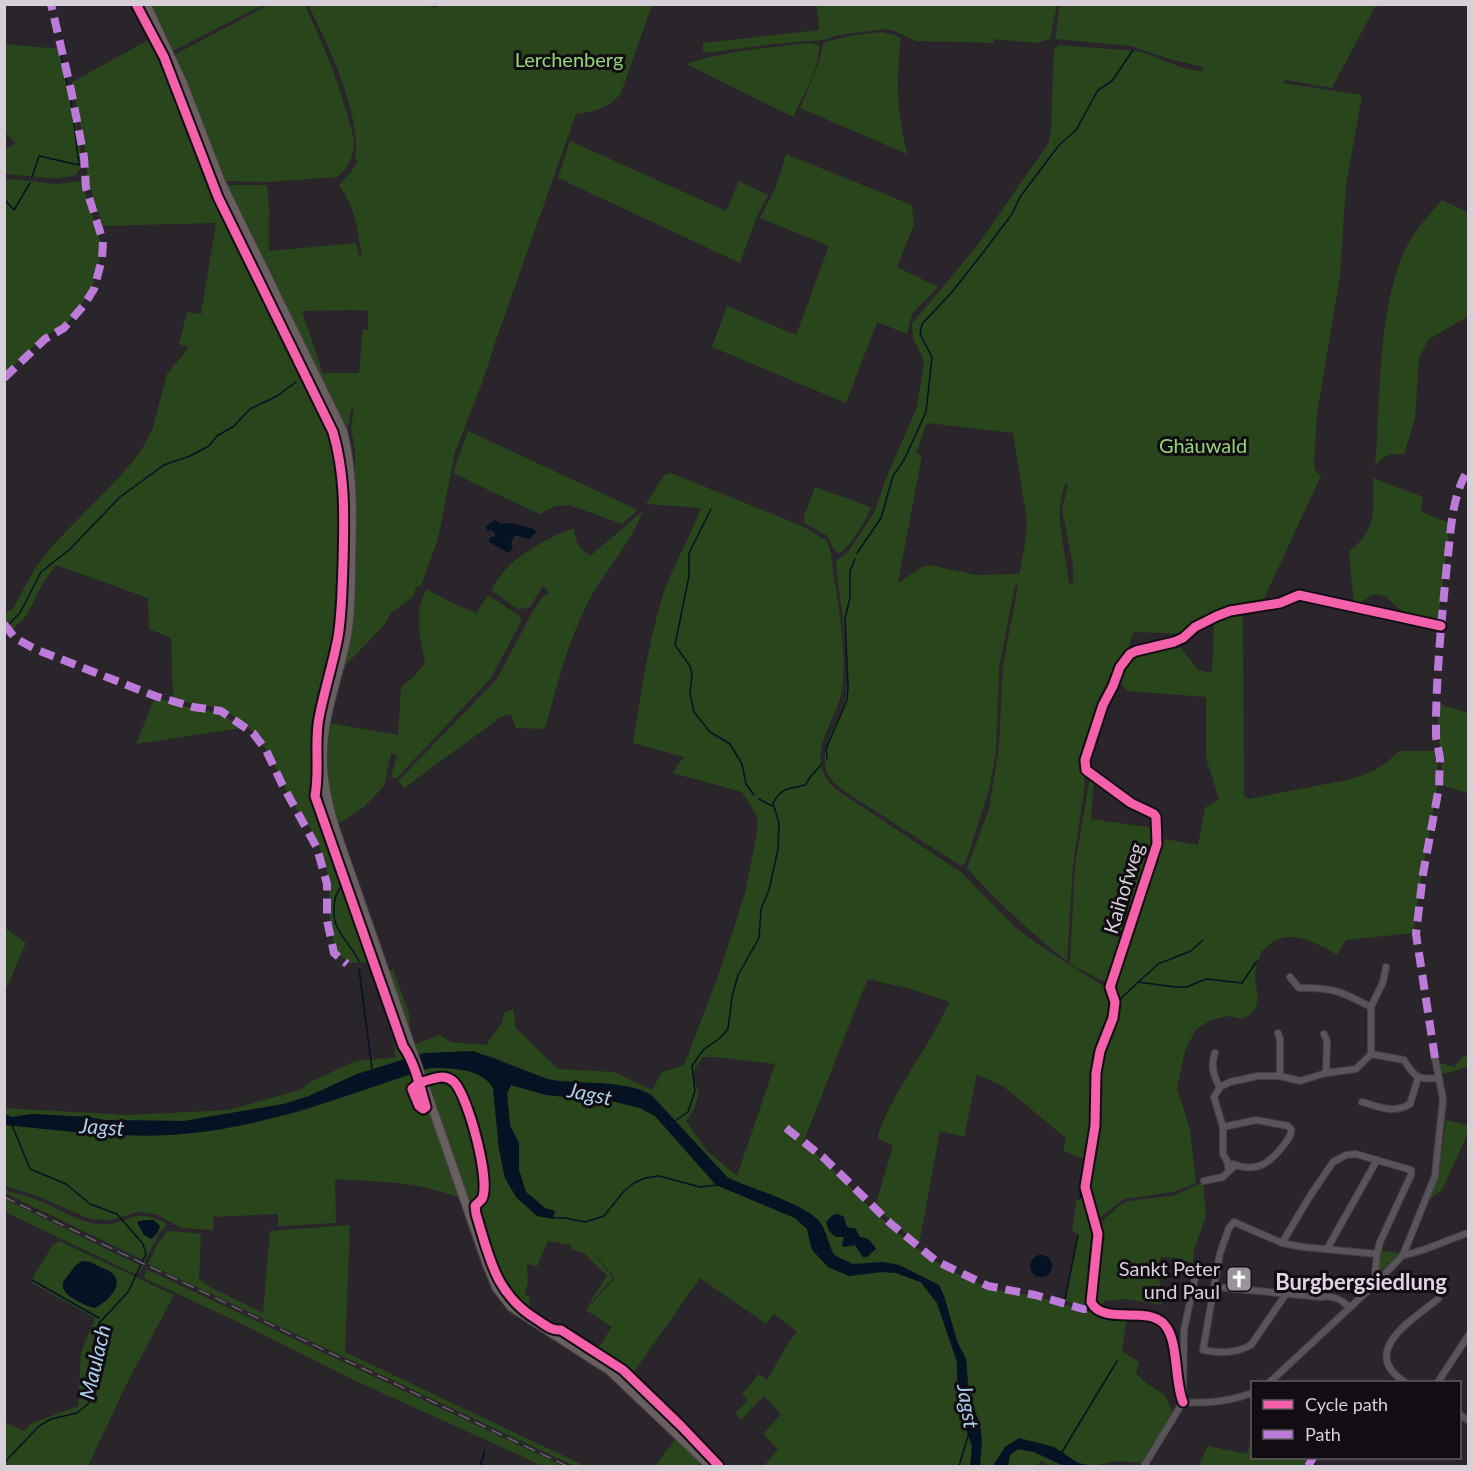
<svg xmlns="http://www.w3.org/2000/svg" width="1473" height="1471" font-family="Lato,sans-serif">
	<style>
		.green { fill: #29451b; fill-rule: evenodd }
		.water { fill: #041223 }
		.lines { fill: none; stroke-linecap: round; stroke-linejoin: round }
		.stream { stroke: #041223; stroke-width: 1.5 }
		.minor-casing { stroke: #454046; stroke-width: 8 }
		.major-casing { stroke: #454046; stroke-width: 10 }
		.minor { stroke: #595459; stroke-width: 6 }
		.major { stroke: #695f61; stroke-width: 8 }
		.rail { stroke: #666267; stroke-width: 1.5; stroke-dasharray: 12 6; stroke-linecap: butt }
		.quiet { stroke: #bd7bd9; stroke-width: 8; stroke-dasharray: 15 8; stroke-linecap: butt }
		.cycleway-casing { stroke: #110d12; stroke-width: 13 }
		.cycleway { stroke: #f560ab; stroke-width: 9 }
		.labels { text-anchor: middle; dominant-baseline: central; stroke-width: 6; stroke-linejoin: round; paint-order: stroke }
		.park-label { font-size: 20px; fill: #94d677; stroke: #110d12 }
		.street-label { font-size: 20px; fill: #d7d0d8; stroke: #110d12 }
		.poi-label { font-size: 20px; fill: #d7d0d8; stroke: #110d12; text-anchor: end }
		.water-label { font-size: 21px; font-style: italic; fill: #aed0f0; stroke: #110d12 }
		.quarter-label { font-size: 22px; font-weight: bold; fill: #e2d4e5; stroke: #110d12 }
	</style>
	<rect width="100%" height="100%" fill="#2a242b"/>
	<g class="green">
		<path d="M424,4L436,8L440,4L652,5L621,93C609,109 594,111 576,114L496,340L482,383L455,452L438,539L421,586L416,587L414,596L391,613L384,625L343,668L350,635L355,518V451L351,428L354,408L351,410L348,427H346L340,419L321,376L226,185H267L269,210V251L356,243L359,256H362C357,228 356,209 339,185L351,172L358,161L355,159C362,115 328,44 308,5ZM362,310L368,311V330L363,329L359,373H323L302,311Z"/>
		<path d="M148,5H263L173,51Z"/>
		<path d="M268,5H305C321,40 337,76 347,114C349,122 353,133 354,141C354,156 348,170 336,177L268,182L224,181L176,61L174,55Z"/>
		<path d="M817,5V4L1057,5L1050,39L1037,43L995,39L994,43L916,41L895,31L886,29L839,35L823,40L773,44L707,53L703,51V43L819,30Z"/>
		<path d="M1060,5H1381L1375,7L1332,88L1285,80L1283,83L1362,95L1346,186L1340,276L1317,414L1314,464L1315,470L1321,476L1261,605L1220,612L1203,618L1185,634L1134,632L1083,766L1085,785L1073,865L1067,961C1030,932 999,904 967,868L989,809L999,747L1003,665L1018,585L1015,586L999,668L996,751L990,786L966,862L961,866L844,791C835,784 827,777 825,765C822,738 843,719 846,694C850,651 840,607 836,564L837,560L848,552L874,513L887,476L917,407L924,360L913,339L912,323L944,286L979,243L1048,144L1051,128L1054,49L1059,45L1136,51C1160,56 1177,70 1203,71V67L1169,59L1131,46L1055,39ZM927,423L1013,433L1027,521L1025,544L1019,574L976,575L930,565L922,567L898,583L922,455L916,453ZM1066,483L1068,484L1062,510L1073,565V584L1069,583C1066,552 1052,512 1066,483Z"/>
		<path d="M881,32L895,35L901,38C896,82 897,111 907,154L800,108L818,65L824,42L849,36Z"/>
		<path d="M152,38L211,184L320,406L333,434L339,456L342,489V515L340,605L336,639L315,729L316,785L314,795L371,962L350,963L337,954C326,924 332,901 327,872C324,858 317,838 308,825C304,819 299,814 295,807C273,770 267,729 222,710C207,703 189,705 173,699L171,638L149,629L148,598L56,565L43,583L27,615L12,630L5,620V614L13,608L36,567L53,545L122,474L141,451L152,430L167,374L189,347L179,344L187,312L201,314L216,223L103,226L88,181L84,144L72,82Z"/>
		<path d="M808,43L819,45C820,69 803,95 793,117L686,64C725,51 767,48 808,43Z"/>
		<path d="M5,44L60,49L68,83L82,158L80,169L76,175C52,182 29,175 5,174V150L16,143L5,133Z"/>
		<path d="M570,141L726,211L739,181L768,195L757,216L740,263L558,178Z"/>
		<path d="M786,154L912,205L914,225L897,267L938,287L912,314L907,334L877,322L846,403L712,347L727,306L796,335L829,246L760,218L776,187Z"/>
		<path d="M14,179L55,184L82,181C86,200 95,219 99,238C104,269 87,304 65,325C59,330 51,332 45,337C31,348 18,362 5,374L4,180Z"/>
		<path d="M217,182L338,427L334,430L227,212L215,186Z"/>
		<path d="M1442,200L1468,212V316L1428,340L1419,358L1415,419L1404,454C1390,453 1383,455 1375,467C1381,401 1376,292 1413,236C1421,223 1432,212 1442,200Z"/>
		<path d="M468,431L638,510L622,524L569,505L556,506L539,514L453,473Z"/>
		<path d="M335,433H340C348,465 349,498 348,531L346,532V482Z"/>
		<path d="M671,473L802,526L827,541L831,553C836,594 848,650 842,690C836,725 802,754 834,788L962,873L1016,928L1042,947L1108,989L1111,995L1113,1006L1110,1022L1095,1061L1093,1118L1086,1160L1063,1151L1066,1138L1004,1087L977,1074L964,1137L940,1131L919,1245L875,1207L893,1146L877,1138C893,1089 929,1049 949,1002L914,990L868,979C845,1033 825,1089 803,1143C831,1165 853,1191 879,1216C910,1245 944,1271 985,1286C1001,1293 1021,1292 1038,1297C1068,1305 1097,1316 1127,1317L1122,1351L1139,1362L1136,1373L1146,1383L1165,1395L1173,1414L1142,1463L1118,1461L1092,1466L1078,1463L1054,1447H1005L993,1466H980V1424L969,1396L966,1359L957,1341L944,1296L939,1285L899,1265L853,1264L846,1262L834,1255L812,1215L798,1207L743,1185L727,1177L652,1095L640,1089L603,1083L560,1082L547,1079L490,1056L425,1053L417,1055L413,1045L440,1035L451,1042L486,1045L502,1023L504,1013L513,1009L516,1028L558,1069L614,1072L652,1090L662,1072L684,1065L720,971L745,893L757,833V816L742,792L672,773L684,757L633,743C641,696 647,648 661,602C670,570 689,540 701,508L646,504L664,475ZM703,1057H714L775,1064L737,1176L707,1151L686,1121L694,1109L699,1093C692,1075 690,1074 703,1057ZM838,1214L844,1217L846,1225L876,1249L868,1256L863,1258L855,1245L844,1247L842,1245L844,1237H836L829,1231L826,1222L833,1215Z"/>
		<path d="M1373,478L1423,497L1421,512L1450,523L1438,621L1406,615L1385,596L1374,594L1354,606L1349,552C1378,528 1373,511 1373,478Z"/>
		<path d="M815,487L871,507C866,520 851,547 839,553L835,551L826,535L804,523V516Z"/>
		<path d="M643,511C630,546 602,573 586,606C567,645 556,688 545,729L516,728L511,714L501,717L404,788L398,781L497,679L530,616L542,597L549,593L544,585L529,608L518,609L491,590C497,580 503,571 512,563C525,552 558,531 574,529C576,546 579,546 590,556Z"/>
		<path d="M345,535L349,537L347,615L342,646L326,706L321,783L324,805L376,954L375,960H374L317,796L319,784L318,732L343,622Z"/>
		<path d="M426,589L456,605L476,613L488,595L520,616L521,622L491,678L396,779L391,777L397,755L391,753L384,786L364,807L340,823C322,804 327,747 330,723L398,735L401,687L413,677L425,663L419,632V608Z"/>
		<path d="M1243,611L1244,796L1248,799L1352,779C1371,773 1385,766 1399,751H1437L1438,783L1417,903L1414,933L1346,940L1337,955C1325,946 1297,933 1282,938C1275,940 1267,947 1261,952C1259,959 1255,968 1255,976C1256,996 1265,1008 1242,1019L1228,1016L1211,1020L1196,1029L1185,1051L1177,1088L1190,1129L1196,1183L1174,1192L1124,1199L1096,1221L1087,1195L1097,1070C1100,1055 1108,1043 1112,1028C1115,1015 1115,997 1113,984L1159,838L1198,845L1205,808L1219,799L1206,758V697L1127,691L1118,681L1133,654L1177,643L1198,670L1212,673L1214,619Z"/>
		<path d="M155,697L182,706L220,713L242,728L136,744Z"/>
		<path d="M1438,704L1468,713V793L1443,786L1441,780L1442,759L1438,733Z"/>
		<path d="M1090,776L1094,779L1091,819L1154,828L1155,845L1110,980L1103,981L1070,964L1075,865Z"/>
		<path d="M5,928L26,943L5,991Z"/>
		<path d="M391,970H393L409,1013L410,1029L389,973Z"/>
		<path d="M397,1036L409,1058L357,1074L309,1096L284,1104L184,1121L104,1120L89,1117L32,1114L11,1117L5,1114L4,1108L129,1115L228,1110L300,1090L312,1081L356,1061L396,1057L393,1038Z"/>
		<path d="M1463,1056H1468V1067L1440,1075L1437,1062L1454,1067Z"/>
		<path d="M430,1068C451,1068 482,1068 493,1088L499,1149L505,1178L545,1208L526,1192L519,1170V1143L510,1126L507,1093L511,1085L546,1095L616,1102L640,1108L655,1116L716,1185L795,1218L807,1229L812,1250L849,1276L882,1272L896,1273L920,1282L937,1303L957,1362V1385L968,1437L972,1446L970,1466H764L778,1449L763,1434L781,1414L764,1396L741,1420L735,1413L748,1400L742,1394L759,1374L767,1380L789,1342L797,1332L774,1314L766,1324L700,1278L631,1376L588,1344L570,1334L598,1348L612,1327L586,1310L615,1278L593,1252L613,1278L586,1308L607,1276L584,1253L571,1249V1245L548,1241L537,1266L527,1264L528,1281L525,1295L529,1297L531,1313C496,1301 486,1245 477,1213C476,1205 484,1201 484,1192C485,1169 471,1093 454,1079C445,1072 437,1075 427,1077L424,1070Z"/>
		<path d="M414,1073L416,1081L415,1084H419L424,1094L460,1198C416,1181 380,1182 335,1179L336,1223L278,1226V1214L213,1217V1230L181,1228L156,1214L138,1212L111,1220L90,1219L35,1195L5,1186L4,1125L113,1135H170L239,1126L299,1112Z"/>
		<path d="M439,1078H448L454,1084C468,1119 488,1161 478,1200L468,1204L427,1083Z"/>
		<path d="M1446,1120L1468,1125V1133L1442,1190L1429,1200C1440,1174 1443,1147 1446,1120Z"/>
		<path d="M1203,1182L1206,1216L1194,1250L1193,1264L1177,1258L1161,1257L1158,1268L1162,1305L1124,1299L1104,1301L1101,1311L1093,1303L1097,1226L1120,1205L1129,1201L1175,1195Z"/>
		<path d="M4,1190C20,1194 35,1198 49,1205C65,1212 80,1222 97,1224C126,1228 132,1205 165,1223L166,1227L160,1231L145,1261L5,1193Z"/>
		<path d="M1083,1198L1095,1229L1089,1298L1087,1305L1083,1307L1066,1301L1077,1234L1072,1230L1077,1200Z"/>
		<path d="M5,1199L143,1267L138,1274H135L5,1212Z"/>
		<path d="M350,1225L345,1352L585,1466H574L148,1264L157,1245L166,1232L171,1231L201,1234L199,1279L212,1288L263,1313L270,1231Z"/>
		<path d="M59,1241L174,1295L127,1383L88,1466H5L4,1422L24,1431L32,1423L78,1406L81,1353L95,1318L30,1282L53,1245ZM89,1261L114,1275L91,1307C80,1302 62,1296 63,1281Z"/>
		<path d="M1380,1250L1399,1253L1378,1274Z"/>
		<path d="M146,1269L563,1466H541L530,1460L358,1382L242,1324L144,1278Z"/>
		<path d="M1252,1436V1458H1312L1306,1466H1198L1208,1446L1247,1454Z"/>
		<path d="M676,1438L701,1464L700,1466H655Z"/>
		<path d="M1017,1449L1034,1452L1064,1466H1051L1041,1461L1037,1466H1008L1010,1455Z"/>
	</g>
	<g class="water">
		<path d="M495,520L501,524C512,521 524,527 534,529L536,532L529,539L515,535L511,543L513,549L508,553L489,542V538L495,536V533L491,530L487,531L486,526Z"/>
		<path d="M473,1051L547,1079C582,1086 619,1078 651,1095L727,1177C750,1189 809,1204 822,1225C827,1234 829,1245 834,1255L853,1264L883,1262L899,1265L939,1285L944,1296L957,1341L966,1359L969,1396L980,1424L982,1442L980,1466H970L972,1446L958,1406L957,1362L937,1303L921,1282L896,1273L882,1272L849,1276L828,1267L812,1250L807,1229L795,1218L716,1185L655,1116L640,1108L616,1102L546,1095L511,1085L507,1093L510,1126L519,1143V1170L526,1192L545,1208L555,1211L553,1219L537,1216L516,1197L505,1178L499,1149L493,1088C482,1068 451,1068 430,1068C345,1095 260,1130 169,1135C114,1138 59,1130 5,1125L4,1114L12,1117L32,1114L89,1117L104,1120L184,1121L284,1104L309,1096L357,1074L425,1053Z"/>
		<path d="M838,1214L844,1217L846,1225L849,1228H855L860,1237C868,1237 872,1242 876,1249L868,1256L863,1257L855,1245L844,1247L842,1245L844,1237H836L829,1231L826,1222L833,1215Z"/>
		<path d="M145,1220H154L160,1226L157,1234L151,1239L144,1235L137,1222Z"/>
		<circle cx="1041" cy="1266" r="11"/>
		<path d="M82,1261C89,1261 94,1264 100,1267C105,1269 110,1271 113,1274C125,1287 105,1303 95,1308C86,1306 65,1297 63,1287C62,1282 66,1278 69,1274C73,1269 76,1264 82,1261Z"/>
		<path d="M1019,1438L1054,1447L1078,1463L1092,1466H1064L1034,1452L1018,1449L1010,1455L1008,1466H993L1005,1447Z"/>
	</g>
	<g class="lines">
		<g class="stream">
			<path d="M32,177L39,156L79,165L72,108L60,50"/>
			<path d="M4,199L14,210L30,183"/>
			<path d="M711,509L689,553V576L675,645L690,666L692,675L690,693L694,712L710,732L730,744L742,764L746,784L754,795"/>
			<path d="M857,553L881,518L893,476L904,460L926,412L932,357L920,334L922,324L952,292L985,250L1012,214L1020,197L1059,145L1076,130L1098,90L1112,81L1133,50"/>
			<path d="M4,629L20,613L41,572L70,549L120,497L164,465L190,456L209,446L217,436L234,426L250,409L277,396L296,382"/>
			<path d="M827,759L826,749L847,700L848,687L845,618L850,598V571L855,559"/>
			<path d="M759,799L772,806"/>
			<path d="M325,833L343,882C341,888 336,893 335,899C329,929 346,937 359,961"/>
			<path d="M359,969L372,1069"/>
			<path d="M1138,982L1175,987H1187L1206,979L1242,983L1257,961"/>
			<path d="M1118,1001L1158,964L1191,951L1203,940"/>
			<path d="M1093,1070L1096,1054"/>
			<path d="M675,1121L688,1112L695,1091L692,1066L704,1049L719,1039L728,1029L732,997L738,975L759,938L761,909L769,890L778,849L779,823L773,803C783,786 788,790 805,785L811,776L821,765"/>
			<path d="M1080,1198L1092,1123"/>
			<path d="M552,1218H565L585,1222L604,1216L624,1191L634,1183L645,1178L659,1176L700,1187L718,1185"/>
			<path d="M32,1280L99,1318"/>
			<path d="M1065,1299L1078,1235"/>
			<path d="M1062,1452L1117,1361"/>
			<path d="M4,1463L39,1426L51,1419L77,1413L88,1404L91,1397L93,1347L99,1323L128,1292L146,1254L143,1244L117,1214L90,1204L66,1184L30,1169L12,1125"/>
			<path d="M480,1466L485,1450"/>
			<path d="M959,1466L968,1436"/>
		</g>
		<defs>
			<g id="minor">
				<path d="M1290,977L1299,988C1333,987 1342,992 1371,1007"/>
				<path d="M1278,1033L1280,1039V1076"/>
				<path d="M1324,1034L1327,1041L1326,1073"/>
				<path d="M1215,1053C1211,1064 1213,1076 1220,1087"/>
				<path d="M1371,1054V1007L1383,982L1386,967"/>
				<path d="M1362,1102C1380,1107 1393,1114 1410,1104L1418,1078"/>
				<path d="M1223,1127L1256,1120L1288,1126L1291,1129C1292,1136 1287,1140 1283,1146C1269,1164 1256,1173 1233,1164"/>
				<path d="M1236,1165L1229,1171L1227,1161L1223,1154V1127L1214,1097L1220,1087L1230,1082L1258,1076H1280L1300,1081L1326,1073L1356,1069L1371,1054L1404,1060C1415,1078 1418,1080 1439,1078"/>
				<path d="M1204,1181L1223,1177L1229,1171"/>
				<path d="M1282,1243L1310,1196L1333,1162L1346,1155L1356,1154L1411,1170V1175L1380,1242L1377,1254"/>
				<path d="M1327,1249L1377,1160"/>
				<path d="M1403,1255C1421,1253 1449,1239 1468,1233"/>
				<path d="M1216,1287L1321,1297C1333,1295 1341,1299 1349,1307"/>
				<path d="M1286,1294L1251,1345C1235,1354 1220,1353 1203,1350L1220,1253L1229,1228L1234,1222L1282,1243L1303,1247L1377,1254L1374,1285"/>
				<path d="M1270,1382L1374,1285L1403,1255L1435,1176L1443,1099L1435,1058"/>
				<path d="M1405,1382C1358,1352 1412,1320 1438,1299"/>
				<path d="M1438,1382L1468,1336"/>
				<path d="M1183,1398L1184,1330L1197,1269L1202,1268L1217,1269"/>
				<path d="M1183,1402C1174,1381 1179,1340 1164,1324C1147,1305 1103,1326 1091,1302L1098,1234L1085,1187L1095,1126L1096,1073L1100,1051L1113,1018L1115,1002L1110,987L1157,844L1156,817L1154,814L1131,803L1086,770L1085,760L1103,705L1113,686L1120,667L1130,654L1136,651L1174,642L1183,638L1195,627L1217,616L1230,611L1280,603L1299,595L1441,626"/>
				<path d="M1460,1415L1468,1420"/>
				<path d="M1144,1466L1183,1402C1208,1404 1229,1402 1252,1393"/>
			</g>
			<path id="major" d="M146,4L182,81L221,182L343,431C354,476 352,517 351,563C351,587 351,611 347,635C340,673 325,709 323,747C321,774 327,802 335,828L487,1265L497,1289L511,1307L610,1371L710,1466"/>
		</defs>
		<use href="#minor" class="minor-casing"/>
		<use href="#major" class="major-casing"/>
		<use href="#minor" class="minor"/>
		<use href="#major" class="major"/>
		<path class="rail" d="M4,1197L567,1466"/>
		<g class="quiet">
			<path d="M4,378L45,339L64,328L84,305L94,289L102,259L103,241L86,188L84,157L71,90L51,4"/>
			<path d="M4,624L15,638L35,649L155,696L193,707L221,711L253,733L266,750L282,784L317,848L327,884V920L334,953L347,964"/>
			<path d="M1435,1058L1416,934L1423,874L1439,787L1440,758L1436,737V717C1437,666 1442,615 1447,564C1451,533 1451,497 1468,470"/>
			<path d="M786,1128L824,1158L890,1223L936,1261L988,1286L1035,1295L1083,1309H1097"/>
			<path d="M1308,1466L1313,1458"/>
		</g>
		<defs>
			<g id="cycleway">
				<path d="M136,4L164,57L218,197L333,432C346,477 344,518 343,564C342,589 342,613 338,637C333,665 324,691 319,718C314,744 320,770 315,796L403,1046C415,1063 420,1087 426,1107L423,1109L419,1106L412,1089C417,1083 424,1081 432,1079C440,1077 447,1075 454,1082C468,1096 491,1181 482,1199C481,1200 476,1205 475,1206L476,1214C489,1256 495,1294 536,1319C544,1324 551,1331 561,1330L623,1370L681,1426L719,1466"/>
				<path d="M1183,1402C1174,1381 1179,1340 1164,1324C1147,1305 1103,1326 1091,1302L1098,1234L1085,1187L1095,1126L1096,1073L1100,1051L1113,1018L1115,1002L1110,987L1157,844L1156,817L1154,814L1131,803L1086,770L1085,760L1103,705L1113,686L1120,667L1130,654L1136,651L1174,642L1183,638L1195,627L1217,616L1230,611L1280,603L1299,595L1441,626"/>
			</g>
		</defs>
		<use href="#cycleway" class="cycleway-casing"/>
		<use href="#cycleway" class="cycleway"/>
	</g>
	<defs>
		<symbol id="church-square" viewBox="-11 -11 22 22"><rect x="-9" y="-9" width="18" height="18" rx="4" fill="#9a949b" stroke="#110d12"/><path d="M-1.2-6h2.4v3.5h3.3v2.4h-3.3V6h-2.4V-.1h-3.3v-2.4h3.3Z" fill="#fff"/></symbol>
	</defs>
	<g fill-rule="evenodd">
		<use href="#church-square" x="1224" y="1264" width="30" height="30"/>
	</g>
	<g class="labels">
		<g class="park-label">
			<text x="569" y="59">Lerchenberg</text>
			<text x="1203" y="445">Ghäuwald</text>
		</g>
		<g class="street-label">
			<text transform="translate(1123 888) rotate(-73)">Kaihofweg</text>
		</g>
		<g class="poi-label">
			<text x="1220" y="1268">Sankt Peter<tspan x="1220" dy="23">und Paul</tspan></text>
		</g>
		<g class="water-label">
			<text transform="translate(590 1093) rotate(11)">Jagst</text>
			<text transform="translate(102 1126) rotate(4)">Jagst</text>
			<text transform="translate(94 1362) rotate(-77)">Maulach</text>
			<text transform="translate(969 1406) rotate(81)">Jagst</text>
		</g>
		<g class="quarter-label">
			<text x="1361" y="1281">Burgbergsiedlung</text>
		</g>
	</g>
	<rect width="1473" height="1471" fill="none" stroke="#d7d0d8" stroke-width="12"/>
	<rect x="1251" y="1381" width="210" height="78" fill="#110d12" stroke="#605b61" stroke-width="1.5"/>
	<rect x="1263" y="1400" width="30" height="9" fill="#f560ab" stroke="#605b61" stroke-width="1.5"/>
	<text x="1305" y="1411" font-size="18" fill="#d7d0d8">Cycle path</text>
	<rect x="1263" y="1430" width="30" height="9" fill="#bd7bd9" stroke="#605b61" stroke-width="1.5"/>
	<text x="1305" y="1441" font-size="18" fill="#d7d0d8">Path</text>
</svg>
